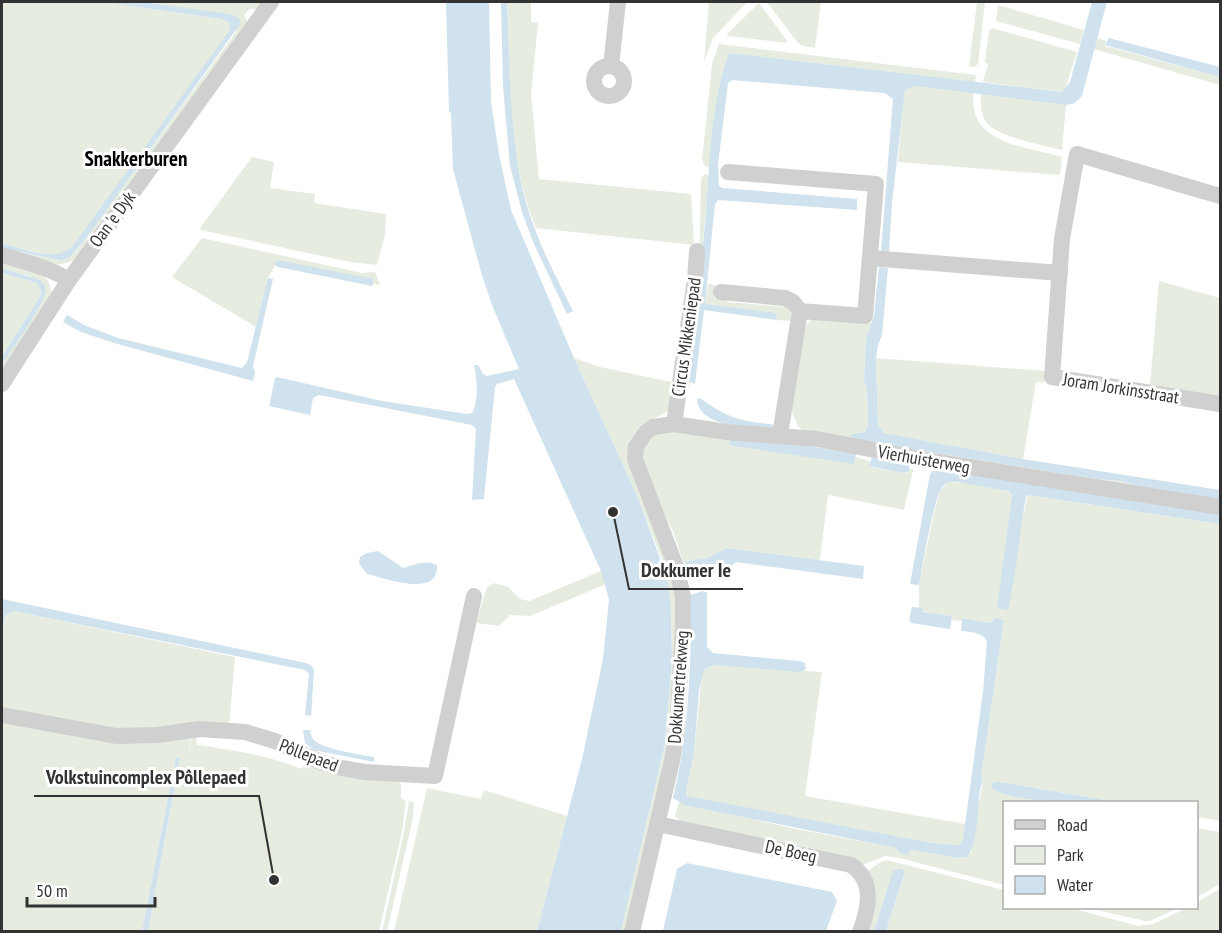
<svg xmlns="http://www.w3.org/2000/svg" width="1222" height="933" font-family="'PT Sans Narrow',sans-serif">
	<style>
		.green { fill: #e6ecdf }
		.water { fill: #cfe2ee }
		.lines { fill: none; stroke-linecap: round; stroke-linejoin: round }
		.minor { stroke: #d0d0d0; stroke-width: 16 }
		.labels { text-anchor: middle; dominant-baseline: central; stroke-width: 6; stroke-linejoin: round; paint-order: stroke }
		.street-label { font-size: 18px; fill: #333; stroke: #fff }
		.quarter-label { font-size: 21px; font-weight: bold; fill: #000; stroke: #fff }
		.leader { fill: none; stroke: #333; stroke-width: 2 }
		.callout-dot { fill: #333; stroke: #fff; stroke-width: 2 }
		.callout-label { font-size: 20px; text-anchor: middle; font-weight: bold; fill: #333; stroke: #fff; stroke-width: 6; stroke-linejoin: round; paint-order: stroke }
	</style>
	<rect width="100%" height="100%" fill="#fff"/>
	<g class="green">
		<path d="M2,2H104L221,19L229,22L230,30L229,34L83,234C78,240 74,248 67,252C54,260 17,247 2,243Z"/>
		<path d="M143,2H263L257,9H250L244,15L247,21L77,258L72,261L58,265L2,248L60,260L76,251L236,32V16Z"/>
		<path d="M507,2H531V22L538,23L531,95L539,179L691,194L694,245L536,228C507,157 510,77 507,2Z"/>
		<path d="M709,2H747L713,38L704,62Z"/>
		<path d="M767,2H821L815,48L803,46L798,43Z"/>
		<path d="M977,2H985L978,64L974,67H969Z"/>
		<path d="M759,3L787,41V43L728,36L727,34Z"/>
		<path d="M998,5L1084,30L1080,44L996,21Z"/>
		<path d="M992,28L1077,52L1065,90L1063,92L983,82C984,75 987,71 988,64L985,62L989,31Z"/>
		<path d="M1097,38L1106,41L1105,46L1220,77V85L1094,49Z"/>
		<path d="M719,44L976,75L975,82L730,53L716,107L710,167L705,166L702,160L712,64Z"/>
		<path d="M915,86L973,93C969,144 1024,146 1062,157L1060,175L898,162L904,95L905,90Z"/>
		<path d="M981,94L1066,105L1062,150C1043,145 997,137 986,122C980,113 981,104 981,94Z"/>
		<path d="M252,157L274,162L270,188L315,194L314,203L386,214L385,235L377,265L350,262L201,230L200,228Z"/>
		<path d="M705,174L709,175L690,383L689,388L686,389L699,273L701,178Z"/>
		<path d="M202,238L362,273L375,272L380,285L278,260L268,278L256,327L172,277Z"/>
		<path d="M2,262C21,267 54,269 51,296L2,375C1,345 43,318 45,289L29,276L2,268Z"/>
		<path d="M2,273L37,283L42,293L2,357Z"/>
		<path d="M1159,281L1220,298V397L1150,385Z"/>
		<path d="M708,284L715,285L714,298H726L727,302L787,307L790,311L792,321L777,320L776,314L705,304Z"/>
		<path d="M820,319L872,323L866,339L864,378L867,391L868,426L865,432L852,434L1097,479L1122,481L1137,486L803,431L798,426L791,410L805,326L811,320Z"/>
		<path d="M574,358L600,367L676,383L671,410L641,425L628,442L675,581L676,707L627,931H621L665,744L672,660L671,611L665,567L639,500Z"/>
		<path d="M876,358L1045,371L1044,383L1036,382L1023,459L884,433L878,425Z"/>
		<path d="M668,428L736,437L733,446L854,463L855,457L870,461L869,466L872,467L903,473H908L910,469L913,470L904,510L828,495L820,560L727,548L707,558L688,561L684,564L673,531L642,468V450L647,439Z"/>
		<path d="M948,482C964,483 1001,484 1012,495L998,608L1012,592L1018,538L1028,495L1220,524V821L1197,817L1196,802H1116L1000,782L1002,793L1052,802H1004V885L899,858L886,856L862,865L850,858L807,847L682,822L675,816L679,802L791,828L897,848L899,852L911,850L959,858L967,857L971,852L983,781L981,777L1004,620L994,618L993,621L988,623L962,618V621L952,620V616L929,613L919,608V585L933,517L940,491Z"/>
		<path d="M601,571L606,584L530,616L510,615L499,626L476,623L487,587L494,583L508,587L520,599L529,601Z"/>
		<path d="M13,611L235,657L229,726L137,732L2,711V631L5,616Z"/>
		<path d="M715,665L822,672L805,796L965,824L963,839L959,845L932,843L689,798L686,792L694,752L702,674L704,669Z"/>
		<path d="M2,720L190,735L189,755L191,734H196L197,745C233,750 267,755 302,769L305,760L398,779L401,785V798L406,801L402,832L379,931H148L180,759L176,758L142,931H2Z"/>
		<path d="M427,788L481,799L484,790L567,816L537,931L394,932Z"/>
		<path d="M409,801L414,802L413,818L387,931L382,932L404,832Z"/>
		<path d="M1197,828L1220,832V884L1197,897Z"/>
		<path d="M887,860L1004,890V908H1071L1138,926L1153,924L1187,908H1196L1197,902L1220,889V931H886L905,873L902,869H897L893,872L874,931H867C878,903 875,899 867,871L881,862Z"/>
		<path d="M1088,908H1178L1150,921H1145Z"/>
	</g>
	<g class="water">
		<path d="M104,2H143L223,13L236,16L240,19V24L87,237L69,258L60,260L2,248V243C22,248 54,263 72,247L230,30L229,22L221,19Z"/>
		<path d="M446,2H489L491,102L499,154L511,210L574,358L639,500L668,581L671,611L672,660L665,744L621,931H537L582,759L603,659L609,600L601,571L514,379L497,384L495,387L484,499L472,500L476,429L472,425L319,395L313,398L310,415L269,406L275,378L277,377L382,401L467,414L472,413C479,400 477,379 474,365H478L483,374L487,376L519,369L492,305L481,272L453,169L451,113L449,112Z"/>
		<path d="M501,2H507C510,68 509,137 526,202C536,240 556,276 573,311L567,314L533,242L522,212L510,166L503,86Z"/>
		<path d="M1092,2H1107L1082,96L1075,103L1066,105L915,86L905,90L892,203L889,252H881L893,99L885,93L732,80L728,83L718,165L719,186L723,188L857,199V210L718,200L715,204L705,304L776,313L777,320L704,310L695,384L687,381C694,325 701,269 706,212C710,159 711,103 729,53L1062,92L1070,82Z"/>
		<path d="M1109,38L1220,67V77L1105,45Z"/>
		<path d="M278,260L373,279V284L372,286L278,267L274,264Z"/>
		<path d="M879,267L888,268L882,335L878,345L876,358L878,425L884,433L1023,459L1220,490V501L1137,486L1122,481L1097,479L856,440L851,436L852,434L865,432L868,426L867,391L864,379L866,339L874,315Z"/>
		<path d="M2,268L40,280C44,284 46,287 45,293C43,307 11,350 2,364V357L42,293L37,283L2,273Z"/>
		<path d="M268,278L273,279L253,366L255,373L253,381L114,343L81,332L63,322L67,315L84,325L118,338L242,368L247,362Z"/>
		<path d="M700,398C724,416 741,422 771,424L775,426L773,428C751,426 699,429 697,399Z"/>
		<path d="M730,439L779,441L856,454L854,464L733,446L729,444Z"/>
		<path d="M872,457L910,464L909,472L903,473L869,466Z"/>
		<path d="M935,469L1220,513V524L1028,495L1026,497C1019,534 1017,573 1008,610L997,608L1012,495L1008,491L957,482C952,482 948,481 944,485C933,496 923,566 919,585L910,584L930,474Z"/>
		<path d="M727,548L864,566L863,579L736,562L730,568L708,575L699,581L687,577L684,571V564L688,561L707,558Z"/>
		<path d="M378,551L403,568C415,565 425,559 437,565C439,599 385,578 367,574L359,563L360,557L367,553Z"/>
		<path d="M703,591L707,593V647L713,653L799,661L805,663L806,669L801,672L715,665L704,669L699,691L694,752L686,792L687,796L932,843L959,845L963,839L983,692L987,641C982,632 970,632 961,631L962,618L988,623L993,621L994,618L1004,620L981,777L983,781L980,789C978,807 978,845 967,857L959,858L911,850L907,855L899,852L896,848L684,805L673,798C689,732 692,664 690,595Z"/>
		<path d="M2,599L306,663L312,666L314,671L311,716L305,715L309,674L305,670L13,611L5,616L2,631Z"/>
		<path d="M912,607L922,608L924,612L952,616L950,629L911,623L909,620Z"/>
		<path d="M303,730H310C311,733 311,736 313,739C320,749 362,755 374,757V762L314,750L305,743Z"/>
		<path d="M176,757L180,758L148,931H142Z"/>
		<path d="M994,782H1000L1116,802C1090,803 1009,804 991,787Z"/>
		<path d="M687,863L832,892L837,901L826,931H663L677,869Z"/>
		<path d="M897,869H902L905,872L886,931H874L893,871Z"/>
	</g>
	<g class="lines">
		<g class="minor">
			<circle cx="609" cy="81" r="15"/>
			<path d="M611,66L618,2"/>
			<path d="M728,172L876,184L865,316L800,311"/>
			<path d="M1220,196L1077,154L1062,239L1052,377L1220,404"/>
			<path d="M2,255C25,262 48,267 69,280"/>
			<path d="M870,258L1060,273"/>
			<path d="M721,292L785,298L793,302L800,311L780,435"/>
			<path d="M2,384L69,280L271,2"/>
			<path d="M674,424L695,279L697,251"/>
			<path d="M2,715L116,736L158,735L199,729L245,732L275,741L323,763L342,768L365,772L435,776L474,596"/>
			<path d="M658,824L851,865C875,881 869,908 860,932"/>
			<path d="M632,932L672,761L677,731L683,626V597L677,569L635,459L636,446L646,432L653,427L674,424L727,432L817,439L927,460L1220,507"/>
		</g>
	</g>
	<g class="labels">
		<g class="street-label">
			<text transform="translate(112 219) rotate(-54)">Oan 'e Dyk</text>
			<text transform="translate(686 337) rotate(-82)">Circus Mikkeniepad</text>
			<text transform="translate(1121 388) rotate(9)">Joram Jorkinsstraat</text>
			<text transform="translate(924 459) rotate(10)">Vierhuisterweg</text>
			<text transform="translate(678 687) rotate(-86)">Dokkumertrekweg</text>
			<text transform="translate(309 755) rotate(21)">Pôllepaed</text>
			<text transform="translate(791 851) rotate(12)">De Boeg</text>
		</g>
		<g class="quarter-label">
			<text x="136" y="158">Snakkerburen</text>
		</g>
	</g>
	<path class="leader" d="M613 512L629 589H743M274 880L259 796H34"/>
	<g class="callout-dot">
		<circle cx="613" cy="512" r="6"/>
		<circle cx="274" cy="880" r="6"/>
	</g>
	<g class="callout-label">
		<text x="686" y="577">Dokkumer Ie</text>
		<text x="146" y="784">Volkstuincomplex Pôllepaed</text>
	</g>
	<rect width="1222" height="933" fill="none" stroke="#333333" stroke-width="6"/>
	<rect x="1003" y="801" width="195" height="108" fill="#ffffff" stroke="#adadad" stroke-width="1.5"/>
	<rect x="1015" y="820" width="30" height="9" fill="#d0d0d0" stroke="#adadad" stroke-width="1.5"/>
	<text x="1057" y="831" font-size="18" fill="#333333">Road</text>
	<rect x="1015" y="846" width="30" height="18" fill="#e6ecdf" stroke="#adadad" stroke-width="1.5"/>
	<text x="1057" y="861" font-size="18" fill="#333333">Park</text>
	<rect x="1015" y="876" width="30" height="18" fill="#cfe2ee" stroke="#adadad" stroke-width="1.5"/>
	<text x="1057" y="891" font-size="18" fill="#333333">Water</text>
	<path d="M27 897v9h128v-9" fill="none" stroke="#333333" stroke-width="3"/>
	<text x="36" y="897" font-size="18" fill="#333333" stroke="#ffffff" stroke-width="4.5" paint-order="stroke">50 m</text>
</svg>
